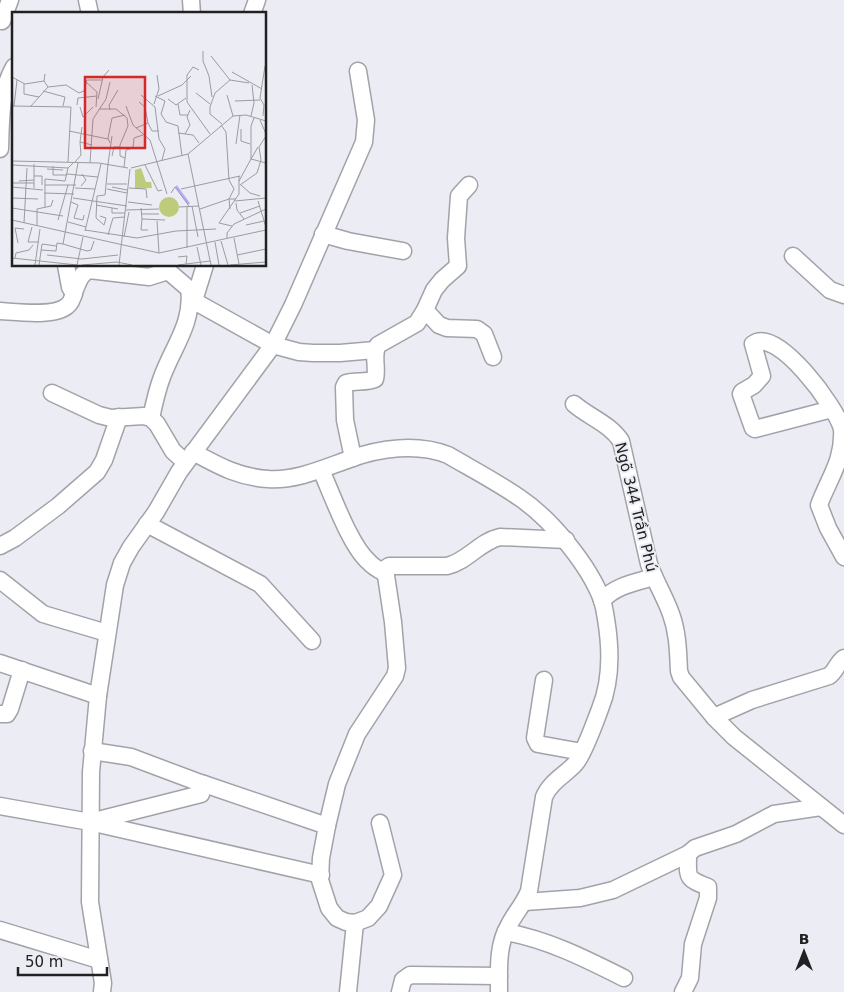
<svg xmlns="http://www.w3.org/2000/svg" width="844" height="992" font-family="'DejaVu Sans',sans-serif">
	<style>
		.lines { fill: none; stroke-linecap: round; stroke-linejoin: round }
		.minor-casing { stroke: #a2a2a9; stroke-width: 19 }
		.minor { stroke: #fff; stroke-width: 16 }
		.labels { text-anchor: middle; dominant-baseline: central; stroke-width: 4; stroke-linejoin: round; paint-order: stroke }
		.street-label { font-size: 15px; fill: #212123; stroke: #ecedf4 }
		.inset-river { fill: none; stroke: #adadfb; stroke-width: 2.5 }
		.inset-road { fill: none; stroke: #9b9ba0; stroke-width: 1 }
		.view { fill: #d62828; fill-opacity: 0.15; stroke: #d62828; stroke-width: 2.5 }
		.inset-edge { fill: none; stroke: #212123; stroke-width: 2.5 }
	</style>
	<rect width="100%" height="100%" fill="#ecedf4"/>
	<g class="lines">
		<defs>
			<g id="minor">
				<path d="M87,0L90,14"/>
				<path d="M191,0L192,14"/>
				<path d="M252,14L257,0"/>
				<path d="M2,21L10,0"/>
				<path d="M0,149C1,121 0,91 14,67"/>
				<path d="M323,234L348,241L403,251"/>
				<path d="M793,256L830,290L844,295"/>
				<path d="M66,265L70,287L74,294"/>
				<path d="M194,301L273,345L299,352L313,353H340L375,350"/>
				<path d="M193,304L205,265"/>
				<path d="M425,310L439,325L447,328L477,329L484,334L493,357"/>
				<path d="M0,311C17,312 54,317 67,306C71,303 73,297 74,292C78,283 80,274 89,270L149,277L168,271"/>
				<path d="M52,393L99,415L111,418L144,416L151,418L157,424L173,451L185,462"/>
				<path d="M574,404C589,417 610,424 621,441L649,564C655,581 665,597 671,614C678,633 678,652 679,671L681,677L714,717L734,737L844,825"/>
				<path d="M832,409L755,429L753,428L741,394L742,392L754,385L762,376L753,344C777,326 837,408 842,429C844,460 829,478 819,505L828,528L844,557"/>
				<path d="M151,418C154,404 157,390 162,377C173,347 194,322 189,289L161,265"/>
				<path d="M193,452C219,466 238,477 268,479C296,481 324,468 350,459C380,448 417,443 448,455C472,469 497,482 520,498C551,519 589,565 602,600C604,606 605,613 606,619C611,649 612,680 600,709C595,722 584,754 575,764C565,775 550,782 544,797L529,891C524,904 515,913 509,925C497,945 499,970 499,992"/>
				<path d="M353,458L345,420L344,387L346,383C355,380 366,383 375,379C378,368 372,355 378,345L417,323L425,310L434,290L442,280L458,266L456,238L459,196L469,185"/>
				<path d="M321,470C332,494 350,546 369,562C373,567 379,570 385,573"/>
				<path d="M147,524L260,584L312,641"/>
				<path d="M0,546L15,538L58,506L97,472L104,460L119,417"/>
				<path d="M0,580L43,614L107,633"/>
				<path d="M602,601C614,586 636,582 654,577"/>
				<path d="M0,663L98,696"/>
				<path d="M544,680L535,738L538,744L582,752"/>
				<path d="M0,714H7L10,709L22,670"/>
				<path d="M714,717L752,700L829,676C836,671 837,663 844,658"/>
				<path d="M204,784L327,826"/>
				<path d="M0,806L90,822L201,794L204,784L195,781L131,757L92,751"/>
				<path d="M94,823L321,875"/>
				<path d="M380,823L393,875L379,906L368,918L355,923L346,922L337,918L329,908L320,880L321,858L327,826L337,784L357,734L395,676L397,668L393,622L385,569L389,566H447C468,561 479,542 500,537L566,540"/>
				<path d="M525,902L580,898L613,890L688,854"/>
				<path d="M0,930L99,960"/>
				<path d="M506,932C549,940 586,959 624,978"/>
				<path d="M102,992L103,983L90,902L91,772L98,696L115,585L122,563L131,547L156,512L179,472L273,345L293,305L364,142L366,120L358,71"/>
				<path d="M348,992L355,923"/>
				<path d="M400,992L403,980L410,975L499,976"/>
				<path d="M683,992L690,978L693,944L708,898V887C685,878 688,878 688,854L695,848L736,834L774,814L821,807"/>
			</g>
		</defs>
		<use href="#minor" class="minor-casing"/>
		<use href="#minor" class="minor"/>
	</g>
	<g class="labels">
		<g class="street-label">
			<text transform="translate(636 507) rotate(76)">Ngõ 344 Trần Phú</text>
		</g>
	</g>
	<g transform="translate(12 12)">
		<rect width="254" height="254" fill="#ecedf4"/>
		<path d="M129,156L134,170H139L140,176L123,177V158ZM147 195a10 10 0 1 1 20 0a10 10 0 1 1-20 0Z" fill="#becb7a"/>
		<path class="inset-river" d="M164,174L177,192"/>
		<path class="inset-road" d="M191,39V49L197,64L200,85M199,44L218,68L237,71M187,58L181,55L175,63V90L198,122M220,60L250,77M33,62L32,69L36,75L54,73L67,81L72,79L75,68H90M0,65L13,72L32,69M74,70L85,80L84,95M12,72V82L27,85M31,79L53,85L51,94M184,81L198,92M129,83L143,95L147,127L153,137L150,148M215,83L221,104M143,84L153,89L149,102L154,110L166,114L170,144M146,84L170,73L179,64M86,87L91,65L97,58M156,87L164,93L174,86M223,89L248,88M142,92L147,77L145,63M166,92L168,103H176M65,93L66,86L85,84M0,94L59,95L56,150M2,94L5,68M19,94L36,75M114,94L121,113L138,128L155,182M68,95L71,105L81,95M87,97H104L115,106L116,114L108,133V144L113,146M98,98L97,93L106,78M239,104L242,91L240,73M251,104L252,93L248,86L253,54M248,108L254,122M136,111L140,119H147M210,112L198,102V95L203,81L218,68M124,116L136,111L133,95L127,90M229,117V129L238,132M57,119L96,127M166,121L181,123L187,131M173,122L178,113L175,105L178,98M68,130L70,115M98,131L96,126L100,106L113,103M224,132L228,103M246,135L239,147L254,151M176,142L199,253M100,144L102,135H108M0,149L87,151L116,156M63,150L69,143L68,130L80,133M78,151L81,107L94,87L98,70M22,152V176M96,152L100,124M0,153L56,156M133,153L146,179L150,178M41,154V163H55M112,155L114,138L121,136L122,126L131,123M119,156L176,142L221,104L234,103L254,109M35,157L51,158M55,162L86,165M22,164H30V173M7,169L22,168M227,169L239,147V114L242,106M0,171H22M95,172H115M33,173H64M228,173L245,161L249,148L247,135L254,124M229,173L238,181L248,184M69,174L74,168L70,162M0,175L31,178M100,175L115,178M63,176L83,177M117,176L134,177L135,186M95,177L115,181M169,177L228,164M32,181L62,182M159,181L163,175L177,194M0,186L26,187M61,186L115,194M223,189L254,186M246,189L254,215M59,190L66,193L62,206L71,208L72,203M116,190L140,193M224,191L225,198L232,207M84,193L106,197M175,194V236M180,194L186,225M33,195V167L53,169L56,156L61,151M167,195L187,194M0,196L51,204M100,196V201H113M129,196L130,207L153,208M188,197L217,187L222,177L217,168L214,120L209,113M218,197L217,187H224M114,198L147,197M228,201L248,194M129,202H147M88,204L94,206L92,213L84,206L85,184L93,183L96,152M130,207L129,218H136M0,208L147,241L254,218M46,208L56,173M145,209L147,241M56,210L74,215M12,211L15,156M234,213L252,209M25,214V197L39,194L41,188M220,214L207,211L227,182V164M20,215L16,230H27M73,218L125,226L164,219L204,217M73,219L89,152M96,223L101,206L112,205M112,225L117,200M215,226V221L222,212L254,197M222,226L227,252M209,229L216,253M203,230L207,253M6,231L3,216L12,217M51,232L75,239L79,238L82,229M185,235L189,253M29,238L44,239L45,231L51,232L66,151M35,243L70,247L106,243M225,243L254,237M166,245L175,244L174,252M0,246L65,253M3,246L4,241L17,238L21,233M23,253L28,217M27,253L30,232L44,234M65,253L71,225M70,253L105,250L120,253M107,253L118,157M166,253L198,249M218,253L254,250"/>
		<path class="view" d="M73,65H133V136H73Z"/>
		<rect width="254" height="254" class="inset-edge"/>
	</g>
	<g transform="translate(804 952)" stroke="#ecedf4" stroke-width="4" paint-order="stroke">
	<path d="M0-4L9 19L0 12L-9 19Z" fill="#212123"/>
	<text y="-8" font-size="14" font-weight="bold" text-anchor="middle" fill="#212123">B</text>
	</g>
	<path d="M18 967v8h89v-8" fill="none" stroke="#212123" stroke-width="2.5"/>
	<text x="25" y="967" font-size="15" fill="#212123" stroke="#ecedf4" stroke-width="4" paint-order="stroke">50 m</text>
</svg>
